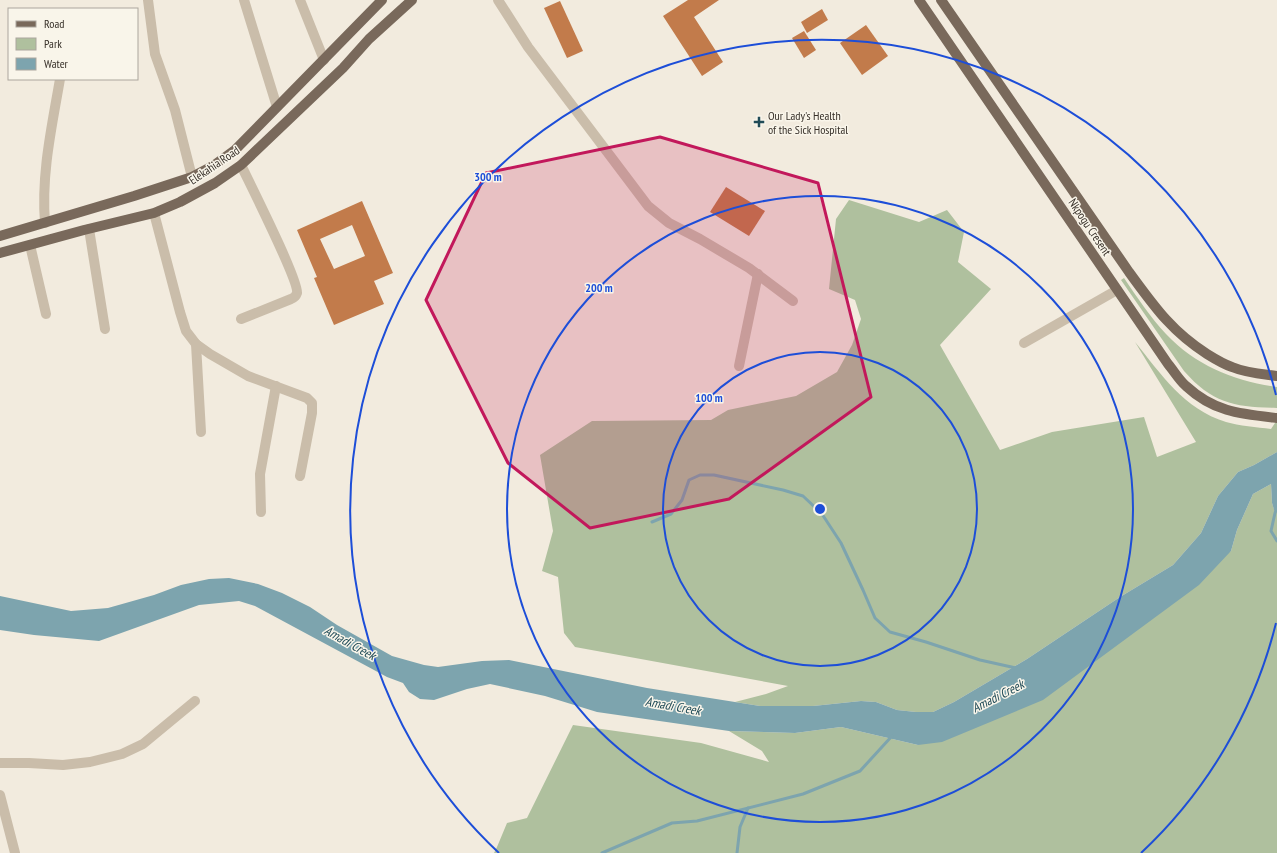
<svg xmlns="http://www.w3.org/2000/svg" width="1277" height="853" font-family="'PT Sans Narrow',sans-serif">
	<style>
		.green { fill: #afc09e }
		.water { fill: #7da4ae }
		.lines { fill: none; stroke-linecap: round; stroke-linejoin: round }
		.stream { stroke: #7da4ae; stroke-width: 3 }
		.building { fill: #c27b4b; fill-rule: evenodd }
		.minor { stroke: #cabdaa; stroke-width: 10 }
		.major { stroke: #79695b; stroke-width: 10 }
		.marked { fill: #c2185b; fill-opacity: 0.2; stroke: #c2185b; stroke-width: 3; stroke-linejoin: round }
		.ring { fill: none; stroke: #1d4ed8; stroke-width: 2 }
		.poi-dot { fill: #204b57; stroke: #f9f5ea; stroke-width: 1.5 }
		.labels { text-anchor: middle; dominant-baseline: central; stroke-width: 3; stroke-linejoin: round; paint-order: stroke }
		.poi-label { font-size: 12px; fill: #373029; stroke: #f9f5ea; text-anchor: start }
		.street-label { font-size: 12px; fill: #373029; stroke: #f9f5ea }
		.water-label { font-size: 13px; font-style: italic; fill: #204b57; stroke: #f9f5ea }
		.centre { fill: #1d4ed8; stroke: #f9f5ea; stroke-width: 2 }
		.ring-label { font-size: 12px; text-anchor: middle; font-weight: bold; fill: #1d4ed8; stroke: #f9f5ea; stroke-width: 3; stroke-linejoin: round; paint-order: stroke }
	</style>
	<rect width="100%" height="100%" fill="#f2ebde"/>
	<g class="green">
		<path d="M849,200L919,222L947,210L964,232L958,262L991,289L940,345L1000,450L1052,432L1144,417L1157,457L1196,442L1135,342C1161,374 1184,409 1226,422C1239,426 1257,427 1271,429L1277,420V452L1254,465L1238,472L1218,496L1201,533L1173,565L1120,597L1027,659L954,702L933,712H916L897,710L876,702L861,701L813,706H760L735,702L766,694L788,686L575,647L564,633L558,577L542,571L553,531L540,455L592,421L711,420L728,410L796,396L837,372L852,345L861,319L855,300L829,289L836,219Z"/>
		<path d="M1124,278C1137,297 1150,317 1166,334C1196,366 1235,381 1277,387V408C1235,407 1213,404 1184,371L1121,280Z"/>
		<path d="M1271,484L1272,503L1275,512L1277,510V853H494L497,847L507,823L527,818L573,725L701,743L769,762L762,751L729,731L795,733L841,727L918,745L1231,551L1237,530L1253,494Z"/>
	</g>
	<path class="water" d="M1277,452V510L1275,513L1272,503L1271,484L1253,494L1237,530L1231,551L1199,585L1043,700L942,742L918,745L841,727L795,733L729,731L597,712L545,696L490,684L467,689L434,700L420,699L409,692L403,683L387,677L255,606L239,601L199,605L99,641L34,635L0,630V596L71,611L108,608L154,595L181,585L209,579L229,578L258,584L282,593L310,607L337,625L392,656L424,665L438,667L482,661L509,660L647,688L760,706H813L861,701L876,702L897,710L916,712H933L954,702L1027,659L1120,597L1173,565L1201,533L1218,496L1238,472L1254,465Z"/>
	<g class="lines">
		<g class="stream">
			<path d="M1277,508L1275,513L1271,531L1277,541"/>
			<path d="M652,522L671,514L682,500L689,480L700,475H714L783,490L803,496L822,514L841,543L863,590L875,618L890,632L926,642L980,660L1016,668"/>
			<path d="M602,853L672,823L697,821L803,794L860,771L892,736"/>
			<path d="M737,853L740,827L748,808"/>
		</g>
	</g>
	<g class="building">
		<path d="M688,0H719L694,17L723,62L702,76L663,16Z"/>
		<path d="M560,1L583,51L567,58L544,8Z"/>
		<path d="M822,9L828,20L807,33L801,22Z"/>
		<path d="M866,25L888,56L862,75L840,43Z"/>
		<path d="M804,31L816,50L804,58L792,38Z"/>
		<path d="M726,187L765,211L749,236L710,212Z"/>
		<path d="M362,201L393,273L374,281L384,304L334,325L314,278L317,277L297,230ZM352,225L365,256L334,269L320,239Z"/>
	</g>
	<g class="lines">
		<g class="minor">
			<path d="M148,0L155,54L175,110L192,177"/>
			<path d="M244,0L277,107"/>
			<path d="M300,0L324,60"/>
			<path d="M498,0L528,47L648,206L669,223L700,239L749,268L793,301"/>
			<path d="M154,213L180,312L186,331L196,344L210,354L248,376L307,398L312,403V413L300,476"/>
			<path d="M45,223C41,174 52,126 60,79"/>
			<path d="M89,229L105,329"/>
			<path d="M30,245L46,314"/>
			<path d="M241,319L291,299C294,298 296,296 297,293C299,281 249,182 241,165"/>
			<path d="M1024,343L1117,290"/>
			<path d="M196,344L201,432"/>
			<path d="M739,366L758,274"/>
			<path d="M261,512L260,474L276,386"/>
			<path d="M0,763H29L63,765L90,762L122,754L143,744L195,701"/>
			<path d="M0,795L15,853"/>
		</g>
		<g class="major">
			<path d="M919,0L1168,364C1174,371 1179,380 1186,386C1214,412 1240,414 1277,418"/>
			<path d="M941,0L1129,272C1154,306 1171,331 1207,354C1215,359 1223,364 1232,367C1246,373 1262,374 1277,376"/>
			<path d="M0,236L134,196L192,177L213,166L235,150L382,0"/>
			<path d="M0,253L84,230L154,213L180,202L215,183L241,165L343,68L369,39L412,0"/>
		</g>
	</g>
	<path class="marked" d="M660,137L818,183L871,397L729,499L590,528L508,463L426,300L486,173Z"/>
	<g class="ring">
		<circle cx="820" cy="509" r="157"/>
		<circle cx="820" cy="509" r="313"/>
		<path d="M1276 623A470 470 0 0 1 1141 853M499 853A470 470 0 1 1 1276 395"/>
	</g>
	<path class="poi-dot" d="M757 116h4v4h4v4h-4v4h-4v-4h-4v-4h4z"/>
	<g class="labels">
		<g class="poi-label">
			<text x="768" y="115">Our Lady's Health<tspan x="768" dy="14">of the Sick Hospital</tspan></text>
		</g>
		<g class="street-label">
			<text transform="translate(214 165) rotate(-34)">Elekahia Road</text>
			<text transform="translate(1090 227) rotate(56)">Nkpogu Cresent</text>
		</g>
		<g class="water-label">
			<text transform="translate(350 643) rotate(29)">Amadi Creek</text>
			<text transform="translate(998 696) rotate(-27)">Amadi Creek</text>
			<text transform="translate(673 706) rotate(10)">Amadi Creek</text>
		</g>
	</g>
	<circle cx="820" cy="509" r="6" class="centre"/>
	<g class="ring-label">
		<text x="488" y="181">300 m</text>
		<text x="599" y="292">200 m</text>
		<text x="709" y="402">100 m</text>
	</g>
	<rect x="8" y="8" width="130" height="72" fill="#f9f5ea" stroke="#aba69d"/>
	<rect x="16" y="21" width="20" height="6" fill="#79695b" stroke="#aba69d"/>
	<text x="44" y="28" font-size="12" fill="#373029">Road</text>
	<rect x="16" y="38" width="20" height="12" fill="#afc09e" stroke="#aba69d"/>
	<text x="44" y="48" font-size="12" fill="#373029">Park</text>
	<rect x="16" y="58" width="20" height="12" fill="#7da4ae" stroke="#aba69d"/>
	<text x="44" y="68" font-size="12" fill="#373029">Water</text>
</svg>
